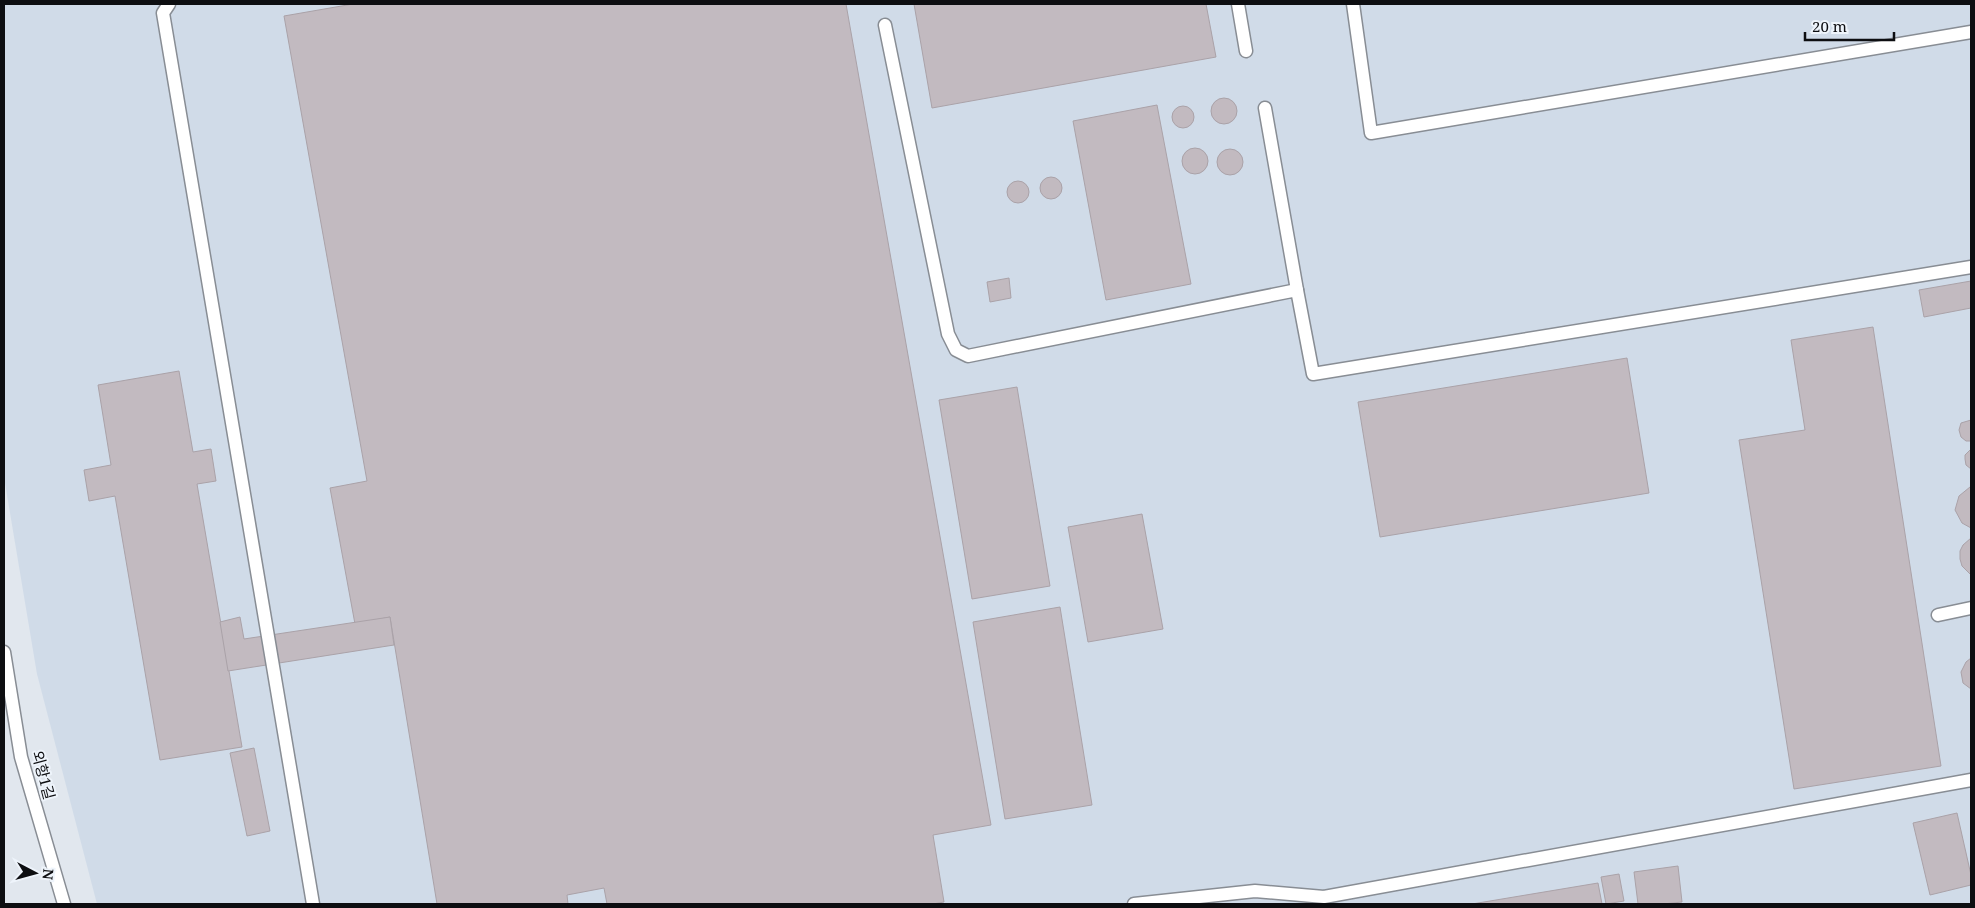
<svg xmlns="http://www.w3.org/2000/svg" width="1975" height="908" font-family="'Noto Serif','Noto Sans KR',serif">
	<style>
		.built { fill: #d0dbe8 }
		.building { fill: #c2bac0; stroke: #aaa2a8 }
		.lines { fill: none; stroke-linecap: round; stroke-linejoin: round }
		.service-casing { stroke: #888d94; stroke-width: 15 }
		.service { stroke: #fff; stroke-width: 12 }
		.labels { text-anchor: middle; dominant-baseline: central; stroke-width: 4; stroke-linejoin: round; paint-order: stroke }
		.street-label { font-size: 15px; fill: #0d0e11; stroke: #eef4fb }
	</style>
	<rect width="100%" height="100%" fill="#e1e7ee"/>
	<path class="built" d="M4,4H1971V904H97L37,674L4,477Z"/>
	<g class="building">
		<path d="M353,4H846L991,825L933,835L944,902L933,904H607L604,888L567,895L568,904H437L390,617L355,624L330,488L367,481L284,16Z"/>
		<path d="M914,4H1206L1216,57L932,108Z"/>
		<circle cx="1224" cy="111" r="13"/>
		<path d="M1157,105L1191,284L1106,300L1073,121Z"/>
		<circle cx="1183" cy="117" r="11"/>
		<circle cx="1195" cy="161" r="13"/>
		<circle cx="1230" cy="162" r="13"/>
		<circle cx="1051" cy="188" r="11"/>
		<circle cx="1018" cy="192" r="11"/>
		<path d="M1009,278L1011,298L990,302L987,282Z"/>
		<path d="M1971,281V308L1924,317L1919,290Z"/>
		<path d="M1873,327L1941,766L1794,789L1739,440L1805,430L1791,340Z"/>
		<path d="M1627,358L1649,493L1380,537L1358,402Z"/>
		<path d="M179,371L193,452L211,449L216,481L197,484L242,747L160,760L115,496L89,501L84,470L111,465L98,385Z"/>
		<path d="M1017,387L1050,586L972,599L939,400Z"/>
		<path d="M1971,420V441H1966L1961,437L1959,430L1961,423Z"/>
		<path d="M1971,449V469L1966,465L1965,459V455Z"/>
		<path d="M1970,487H1971V528L1962,523L1955,510L1959,496Z"/>
		<path d="M1142,514L1163,629L1088,642L1068,527Z"/>
		<path d="M1971,538V575L1962,566L1960,559V551L1963,545Z"/>
		<path d="M1060,607L1092,805L1005,819L973,622Z"/>
		<path d="M240,617L244,639L390,617L394,645L228,671L220,622Z"/>
		<path d="M1971,658V689L1963,683L1961,672L1966,662Z"/>
		<path d="M254,748L270,831L247,836L230,753Z"/>
		<path d="M1957,813L1971,875V885L1930,895L1913,823Z"/>
		<path d="M1678,866L1682,902L1663,904H1638L1634,872Z"/>
		<path d="M1619,874L1624,901L1606,904L1601,877Z"/>
		<path d="M1598,883L1602,904H1472Z"/>
	</g>
	<g class="lines">
		<defs>
			<g id="service">
				<path d="M169,4L163,13L313,904"/>
				<path d="M1238,4L1246,51"/>
				<path d="M1353,4L1371,133L1971,32"/>
				<path d="M885,25L948,334L956,350L968,356L1297,290L1313,374L1971,267"/>
				<path d="M1265,108L1297,290"/>
				<path d="M1938,615L1971,608"/>
				<path d="M4,652L21,757L64,904"/>
				<path d="M1134,904L1255,891L1324,897L1971,780"/>
			</g>
		</defs>
		<use href="#service" class="service-casing"/>
		<use href="#service" class="service"/>
	</g>
	<g class="labels">
		<g class="street-label">
			<text transform="translate(44 775) rotate(75)">외항1길</text>
		</g>
	</g>
	<rect width="1975" height="908" fill="none" stroke="#0d0e11" stroke-width="10"/>
	<g transform="translate(35 873) rotate(96)" stroke="#eef4fb" stroke-width="4" paint-order="stroke">
	<path d="M0-4L9 19L0 12L-9 19Z" fill="#0d0e11"/>
	<text y="-8" font-size="14" font-weight="bold" text-anchor="middle" fill="#0d0e11">N</text>
	</g>
	<path d="M1805 32v8h89v-8" fill="none" stroke="#0d0e11" stroke-width="2.5"/>
	<text x="1812" y="32" font-size="15" fill="#0d0e11" stroke="#eef4fb" stroke-width="4" paint-order="stroke">20 m</text>
</svg>
